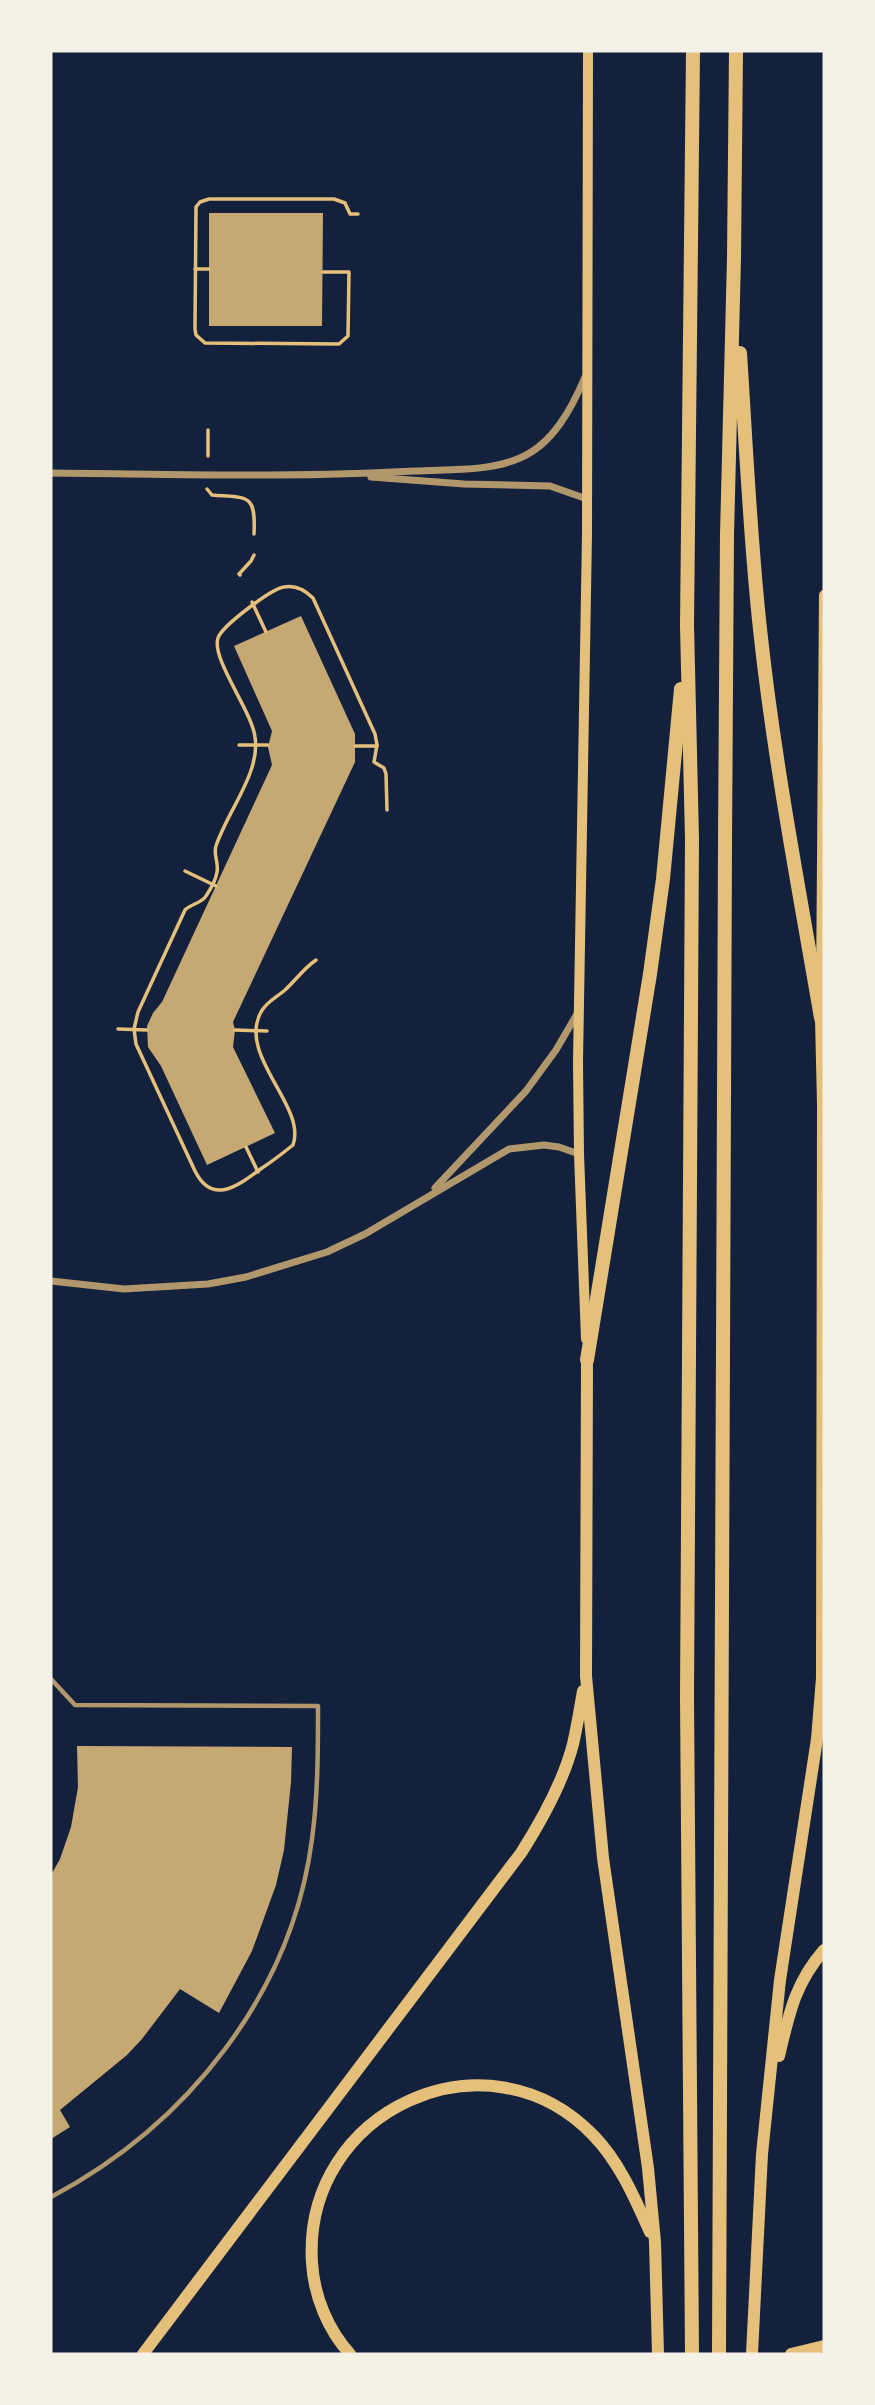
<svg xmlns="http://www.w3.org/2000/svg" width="875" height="2405" font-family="'Varela Round',sans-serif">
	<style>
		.building { fill: #c6a872 }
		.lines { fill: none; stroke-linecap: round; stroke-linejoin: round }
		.path { stroke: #e5c07b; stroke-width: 3.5 }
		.service { stroke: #b1986c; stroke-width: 4.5 }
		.minor { stroke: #b1986c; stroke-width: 7 }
		.secondary { stroke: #e5c07b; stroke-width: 10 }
		.primary { stroke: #e5c07b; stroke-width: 12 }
		.motorway { stroke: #e5c07b; stroke-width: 14 }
	</style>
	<rect width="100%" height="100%" fill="#14213d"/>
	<g class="building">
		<path d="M209,213H323L322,326H209Z"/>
		<path d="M301,616L355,734V762L233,1022L235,1030L233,1047L275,1133L207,1165L161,1066L148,1047L147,1026L153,1013L162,1002L272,765L268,747L272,731L234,646Z"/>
		<path d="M77,1746L292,1747L291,1782L284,1850L276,1885L252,1951L219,2013L180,1989L142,2039L127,2055L60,2110L70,2127L51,2139V1875L60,1859L71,1827L78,1787Z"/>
	</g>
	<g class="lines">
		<g class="path">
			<path d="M195,269H209"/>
			<path d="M323,272H349L348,336L339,344L205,343L196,335L195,329L196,207L200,202L209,199H334L345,203L350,214H358"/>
			<path d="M208,430V456"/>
			<path d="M207,489L212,495C248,498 256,493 254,534"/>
			<path d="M240,575L239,574L251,561L254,555"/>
			<path d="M252,602L266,632"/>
			<path d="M239,745H268"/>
			<path d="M355,746H377"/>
			<path d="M185,871L216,886"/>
			<path d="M316,960C303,969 297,979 285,990C277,997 266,1002 261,1012C237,1056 307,1106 293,1145C283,1153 273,1161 262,1168C240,1184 213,1207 195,1171L136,1044L134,1029L138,1012L185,910C191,904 202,903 206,896C210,890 216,879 217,872C219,863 213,854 216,846C227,812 261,772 255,737C252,711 211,659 218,638C222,626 271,589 284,587C295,585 305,590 313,598L375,734L377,745L374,762L384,768L386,774L387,810"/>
			<path d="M118,1029L147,1030"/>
			<path d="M235,1030L267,1031"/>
			<path d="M246,1147L258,1172"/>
		</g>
		<path class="service" d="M51,1679L75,1705L318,1706C318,1750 318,1795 312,1839C292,1994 187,2125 51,2197"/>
		<g class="minor">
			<path d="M51,473C172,474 293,478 414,471C448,469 488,472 520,458C553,444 572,408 585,377"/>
			<path d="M371,477L464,484L550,486L587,499"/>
			<path d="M435,1188L526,1091L556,1050L577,1014"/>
			<path d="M51,1281L124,1289L208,1284L246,1277L327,1252L365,1234L509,1149L544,1145L559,1147L579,1154"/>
		</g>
		<g class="secondary">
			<path d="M821,991L824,595"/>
			<path d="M586,1339L579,1154L578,1062L587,534L588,51"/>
		</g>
		<g class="primary">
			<path d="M587,1360L586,1676L603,1858L648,2168L655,2242L658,2354"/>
			<path d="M779,2056C789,2014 795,1983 824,1950"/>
			<path d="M143,2354L521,1853C542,1820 563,1783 573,1744C577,1727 580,1708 583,1691"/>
			<path d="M350,2354C328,2330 314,2296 312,2263C302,2110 488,2025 594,2136C620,2163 635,2199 650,2232"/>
			<path d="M752,2354L762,2154L780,1980L817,1739L822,1678L823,1105L821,1018"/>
			<path d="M791,2354L824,2346"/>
		</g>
		<g class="motorway">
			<path d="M740,353C746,445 750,538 760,629C774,760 799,889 821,1018"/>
			<path d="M587,1360L650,974L663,879L681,689"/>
			<path d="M692,2354L687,1697L692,839L687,625L693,51"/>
			<path d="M719,2354L725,842L727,535L734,258L736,51"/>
		</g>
	</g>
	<rect width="875" height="2405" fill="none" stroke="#f6f1e7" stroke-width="105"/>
</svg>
